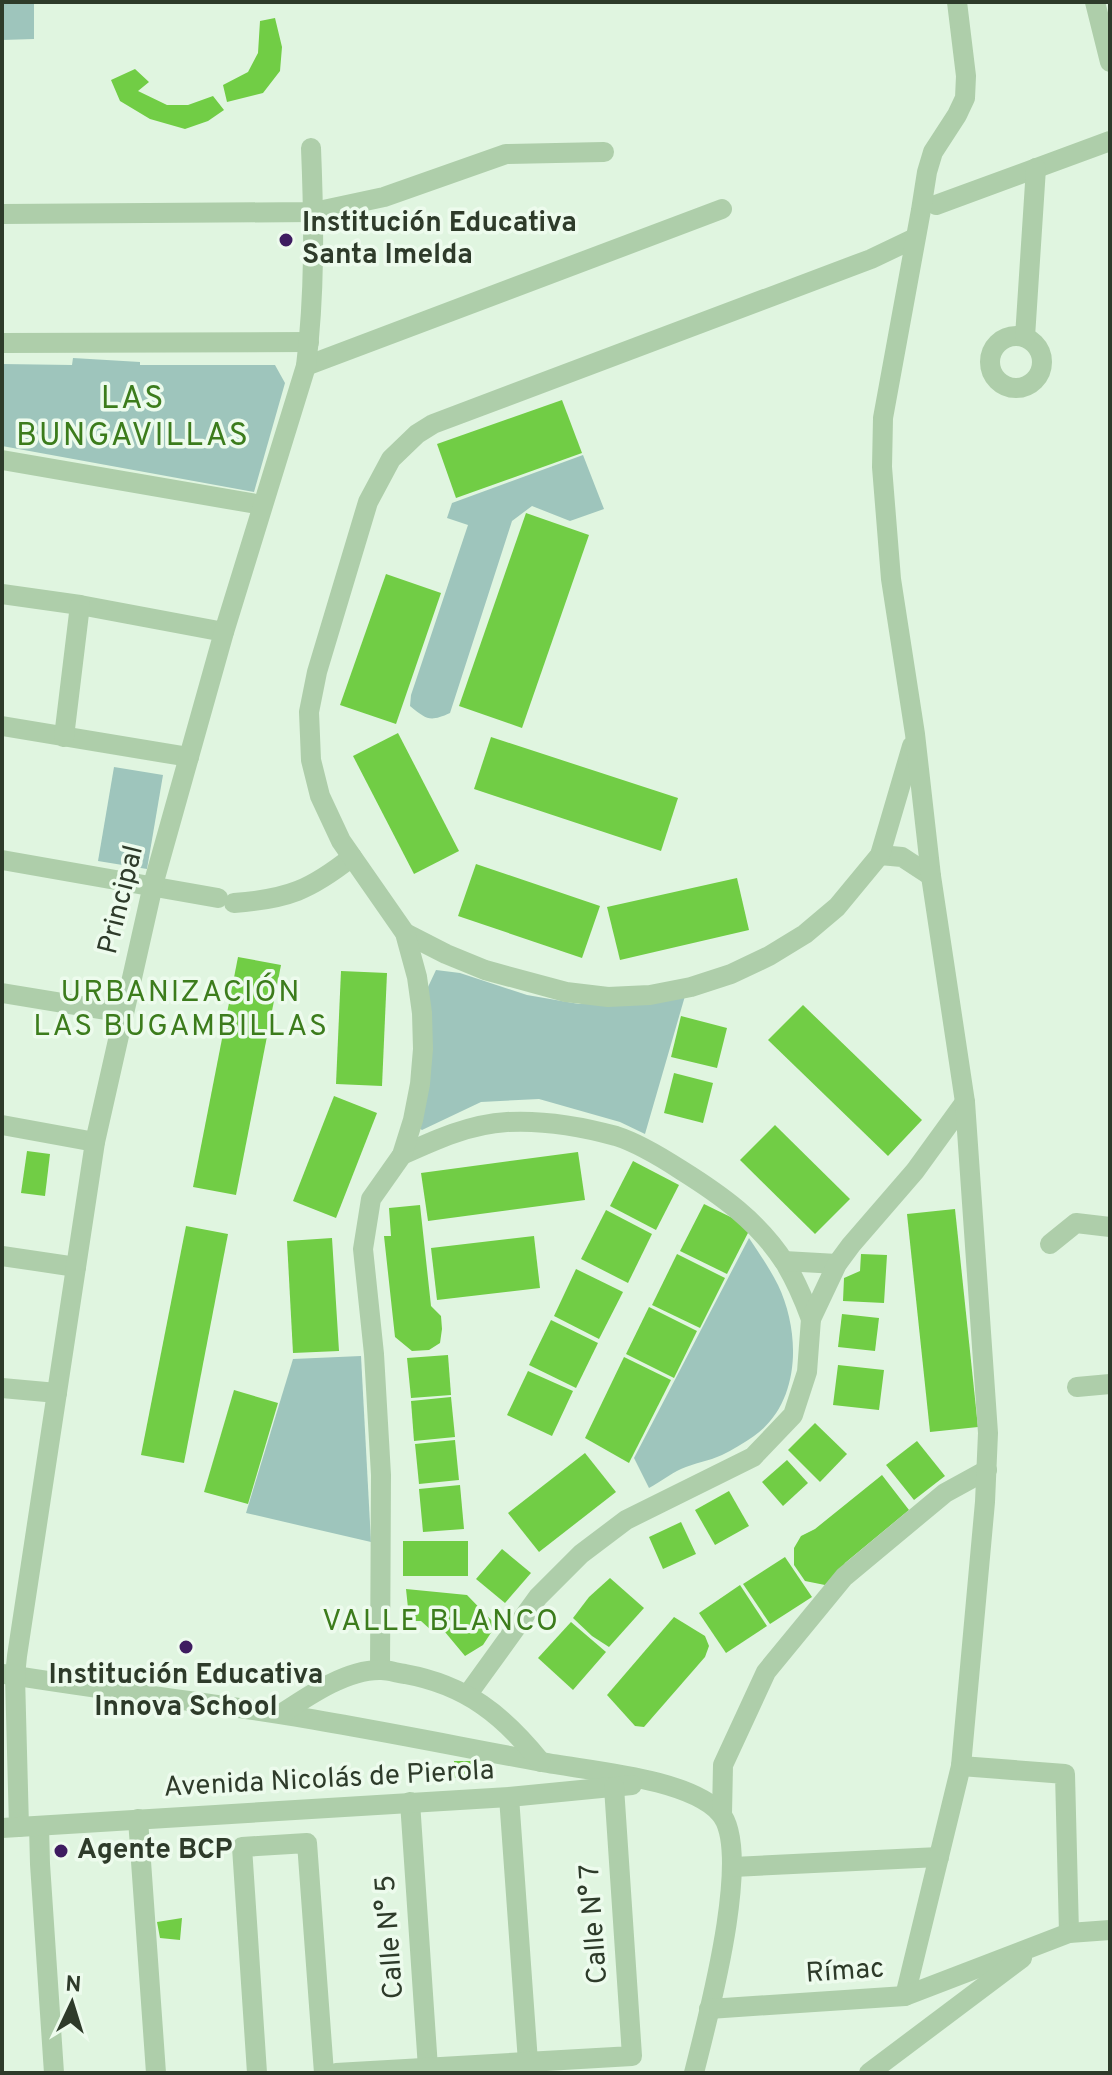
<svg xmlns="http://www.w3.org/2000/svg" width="1112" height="2075" font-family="Overpass,sans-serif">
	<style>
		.green { fill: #9ec5bc }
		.building { fill: #71cd45 }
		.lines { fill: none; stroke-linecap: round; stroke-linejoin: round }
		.minor { stroke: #aeceaa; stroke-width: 20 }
		.poi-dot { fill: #3e1c60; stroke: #edfbed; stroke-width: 3 }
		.labels { text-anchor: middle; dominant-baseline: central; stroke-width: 7; stroke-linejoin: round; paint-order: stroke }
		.poi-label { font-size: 28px; font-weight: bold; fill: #2e3b2a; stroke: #edfbed; text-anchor: start }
		.street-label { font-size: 28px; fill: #2e3b2a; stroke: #edfbed }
		.neighbourhood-label { font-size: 30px; letter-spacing: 2px; fill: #3c7c1c; stroke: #edfbed }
		.quarter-label { font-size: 32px; letter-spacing: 2px; fill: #3c7c1c; stroke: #edfbed }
	</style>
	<rect width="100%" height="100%" fill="#e0f5e0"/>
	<g class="green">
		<path d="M2,2H34V39L2,40Z"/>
		<path d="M73,358L140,362V365H275L285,383L254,492L2,446V364L72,365Z"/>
		<path d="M583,455L604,509L570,521L532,506L512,521L450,713C430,722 427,720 410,706L411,695L468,525L447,518L452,503Z"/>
		<path d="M114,767L163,775L147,869L98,861Z"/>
		<path d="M436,970L460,973L527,995L579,1004L636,1002L685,996L645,1134L620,1122L539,1099L481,1102L422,1130L413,1124L428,987Z"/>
		<path d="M749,1238C759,1253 770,1269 778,1285C801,1333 801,1403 754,1436C744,1443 732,1450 722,1455C709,1461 694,1463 681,1469C670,1474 660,1482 649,1488L634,1458Z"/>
		<path d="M361,1356L371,1542L246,1513L293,1359Z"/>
	</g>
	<g class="building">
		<path d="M275,18L282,47L280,71L263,93L227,102L223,85L248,72L258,53L260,21Z"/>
		<path d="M135,69L149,82L138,91L167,105H188L213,96L224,110L208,121L185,129L150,119L120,101L111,80Z"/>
		<path d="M562,400L582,453L456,498L437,444Z"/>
		<path d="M526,513L589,535L522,728L459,706Z"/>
		<path d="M386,574L441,593L396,724L340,705Z"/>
		<path d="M398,733L459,851L414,874L353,756Z"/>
		<path d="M491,737L678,798L661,851L474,789Z"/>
		<path d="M476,864L600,906L582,958L458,916Z"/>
		<path d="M737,878L749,930L620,960L607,907Z"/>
		<path d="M238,957L281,965L236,1195L193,1187Z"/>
		<path d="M341,971L387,973L382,1086L336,1084Z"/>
		<path d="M803,1005L922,1120L888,1156L768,1040Z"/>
		<path d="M681,1016L727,1028L717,1068L671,1057Z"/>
		<path d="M674,1073L713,1083L703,1123L664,1113Z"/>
		<path d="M334,1096L377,1113L336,1218L293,1201Z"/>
		<path d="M775,1125L850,1199L815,1234L740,1160Z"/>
		<path d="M27,1151L50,1154L45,1196L21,1193Z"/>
		<path d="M578,1152L585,1200L428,1221L421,1173Z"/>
		<path d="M633,1161L679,1185L656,1230L610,1206Z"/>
		<path d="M704,1204L751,1227L727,1274L680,1251Z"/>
		<path d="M420,1205L431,1306L441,1316L442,1329L440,1343L429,1350L412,1351L395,1337L384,1236H391L389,1208Z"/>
		<path d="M955,1209L978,1427L930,1432L907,1214Z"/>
		<path d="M606,1210L652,1234L628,1283L581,1259Z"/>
		<path d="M186,1226L228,1234L184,1463L141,1455Z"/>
		<path d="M534,1236L540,1288L437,1300L431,1248Z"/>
		<path d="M332,1238L339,1351L293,1353L287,1241Z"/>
		<path d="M677,1254L725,1278L700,1328L652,1305Z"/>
		<path d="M861,1254L887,1255L884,1303L843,1301L844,1278L860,1271Z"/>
		<path d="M576,1269L623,1292L599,1339L554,1316Z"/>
		<path d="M649,1307L697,1331L674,1378L626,1354Z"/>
		<path d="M842,1314L879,1318L875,1351L838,1347Z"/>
		<path d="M551,1320L598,1343L576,1388L529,1365Z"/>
		<path d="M448,1355L451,1395L411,1398L407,1358Z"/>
		<path d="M624,1357L671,1380L629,1463L585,1438Z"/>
		<path d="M838,1365L884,1370L879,1410L833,1405Z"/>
		<path d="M528,1371L573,1391L552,1436L507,1415Z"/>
		<path d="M234,1390L278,1403L248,1504L204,1492Z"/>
		<path d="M451,1397L455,1437L414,1441L411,1401Z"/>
		<path d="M815,1423L847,1454L820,1482L788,1450Z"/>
		<path d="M455,1440L459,1480L419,1484L415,1444Z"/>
		<path d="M917,1441L945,1476L914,1500L886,1465Z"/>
		<path d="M585,1453L616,1492L539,1552L508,1513Z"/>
		<path d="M787,1460L808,1483L783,1506L762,1482Z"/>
		<path d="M882,1475L909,1510L845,1563L840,1574L825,1585L805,1581L794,1565V1548L801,1536L815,1529Z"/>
		<path d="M460,1485L464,1529L423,1532L419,1489Z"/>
		<path d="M729,1491L749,1526L715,1545L695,1510Z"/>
		<path d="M681,1522L696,1554L663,1569L649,1537Z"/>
		<rect x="403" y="1541" width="65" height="35"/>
		<path d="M502,1549L531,1573L505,1603L476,1579Z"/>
		<path d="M785,1557L812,1597L770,1624L743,1584Z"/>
		<path d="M610,1578L644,1608L609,1647L592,1636L573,1618L589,1597Z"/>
		<path d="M740,1585L767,1626L726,1653L699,1613Z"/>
		<path d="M406,1589L467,1595L496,1625L483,1645L465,1656L445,1632L432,1631L421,1621H413L401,1614L408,1608Z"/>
		<path d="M674,1617L705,1636L709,1646L705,1657L644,1727L635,1726L607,1695Z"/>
		<path d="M571,1622L606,1652L573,1690L538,1658Z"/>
		<path d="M454,1761H478L479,1777L454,1778Z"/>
		<path d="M182,1918L180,1940L160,1938L157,1922Z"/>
	</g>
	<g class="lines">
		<g class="minor">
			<path d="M1095,2L1110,62"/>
			<path d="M936,205L1110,141"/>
			<path d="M2,214L314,212L384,197L506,154L604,152"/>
			<circle cx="1016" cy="362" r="26"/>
			<path d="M1025,337L1036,168"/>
			<path d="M2,343L309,342"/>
			<path d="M306,366L722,209"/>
			<path d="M2,460L262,505"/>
			<path d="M2,594L80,605L224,632"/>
			<path d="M2,726L189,757"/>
			<path d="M64,737L80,605"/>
			<path d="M880,855L902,857L931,876"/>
			<path d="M2,860L218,898"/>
			<path d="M234,903C288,899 310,890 352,857"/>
			<path d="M405,933L446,954L485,970L566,992L608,997L650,995L691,987L731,974L769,956L805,934L837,907L880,855L912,746"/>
			<path d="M2,993L124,1013"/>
			<path d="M2,1125L95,1142"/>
			<path d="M402,1155C435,1140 470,1124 507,1122C544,1120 580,1126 616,1136C638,1143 661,1157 681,1170C721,1195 759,1222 785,1263C796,1281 804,1300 811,1319"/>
			<path d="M1050,1244L1076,1223L1110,1227"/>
			<path d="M2,1256L76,1267"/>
			<path d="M784,1261L837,1264"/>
			<path d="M1077,1387L1110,1384"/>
			<path d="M2,1388L57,1393"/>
			<path d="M380,1669L381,1475L374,1354L363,1249L371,1199L402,1155L413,1120L420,1084L423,1049L422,1013L417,977L405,933L341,841L320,796L311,760L309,712L317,672L368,502L391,459L417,434L433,424L871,259L915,238"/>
			<path d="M4,1674C96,1689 188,1700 280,1714C368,1728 455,1746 542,1762C589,1771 689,1778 720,1813C754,1850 706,2024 694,2073"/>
			<path d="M468,1694L538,1597L581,1554L626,1520L753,1457L793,1415L807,1372L811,1319L837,1264L851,1245L915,1171L965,1102"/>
			<path d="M281,1714C308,1696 347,1669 381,1670C389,1670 397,1673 405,1674C466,1685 503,1715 541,1762"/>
			<path d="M961,1766L1065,1774L1069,1933"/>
			<path d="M509,1797L528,2062"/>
			<path d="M410,1802L428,2068"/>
			<path d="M722,1814L723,1765L766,1672L844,1577L945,1493L987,1470"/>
			<path d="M138,1819L156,2073"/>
			<path d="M39,1826L40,1864L54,2073"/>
			<path d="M19,1827L15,1676L17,1656L95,1142L153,885L224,632L306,366C315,294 314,220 311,148"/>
			<path d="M2,1828L509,1797L632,1785"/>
			<path d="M733,1867L939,1857"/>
			<path d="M905,1996L961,1766L985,1502L988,1433L965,1102L931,876L915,734L891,579L882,467L883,418L921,210L927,172L933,152L957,115L965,98L966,76L957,2"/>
			<path d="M709,2009L905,1996L1069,1933L1110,1930"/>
			<path d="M257,2073L242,1847L307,1843L324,2073"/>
			<path d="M336,2073L632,2056L614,1787"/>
			<path d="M869,2073L1022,1958"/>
		</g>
	</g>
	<g class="poi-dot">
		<circle cx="286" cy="240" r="8"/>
		<circle cx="186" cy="1647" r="8"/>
		<circle cx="61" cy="1851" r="8"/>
	</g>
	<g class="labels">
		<g class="poi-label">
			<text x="302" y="224">Institución Educativa<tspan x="302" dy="32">Santa Imelda</tspan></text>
			<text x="186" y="1676" text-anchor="middle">Institución Educativa<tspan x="186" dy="32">Innova School</tspan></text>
			<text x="77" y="1851">Agente BCP</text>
		</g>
		<g class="street-label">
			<text transform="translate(122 900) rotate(-76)">Principal</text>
			<text transform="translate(329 1780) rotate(-3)">Avenida Nicolás de Pierola</text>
			<text transform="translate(595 1924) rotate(-94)">Calle N° 7</text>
			<text transform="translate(391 1937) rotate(-94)">Calle N° 5</text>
			<text transform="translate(845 1972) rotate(-4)">Rímac</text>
		</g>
		<g class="neighbourhood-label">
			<text x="181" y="993">URBANIZACIÓN<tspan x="181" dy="34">LAS BUGAMBILLAS</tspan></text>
			<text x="441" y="1622">VALLE BLANCO</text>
		</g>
		<g class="quarter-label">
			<text x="133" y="400">LAS<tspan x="133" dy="37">BUNGAVILLAS</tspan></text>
		</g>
	</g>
	<rect width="1112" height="2075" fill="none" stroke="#2e3b2a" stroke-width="8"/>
	<g transform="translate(72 2003) rotate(4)" stroke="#edfbed" stroke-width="6" paint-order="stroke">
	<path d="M0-6L14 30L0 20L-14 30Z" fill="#2e3b2a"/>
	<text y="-12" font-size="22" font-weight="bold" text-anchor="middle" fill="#2e3b2a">N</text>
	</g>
</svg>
